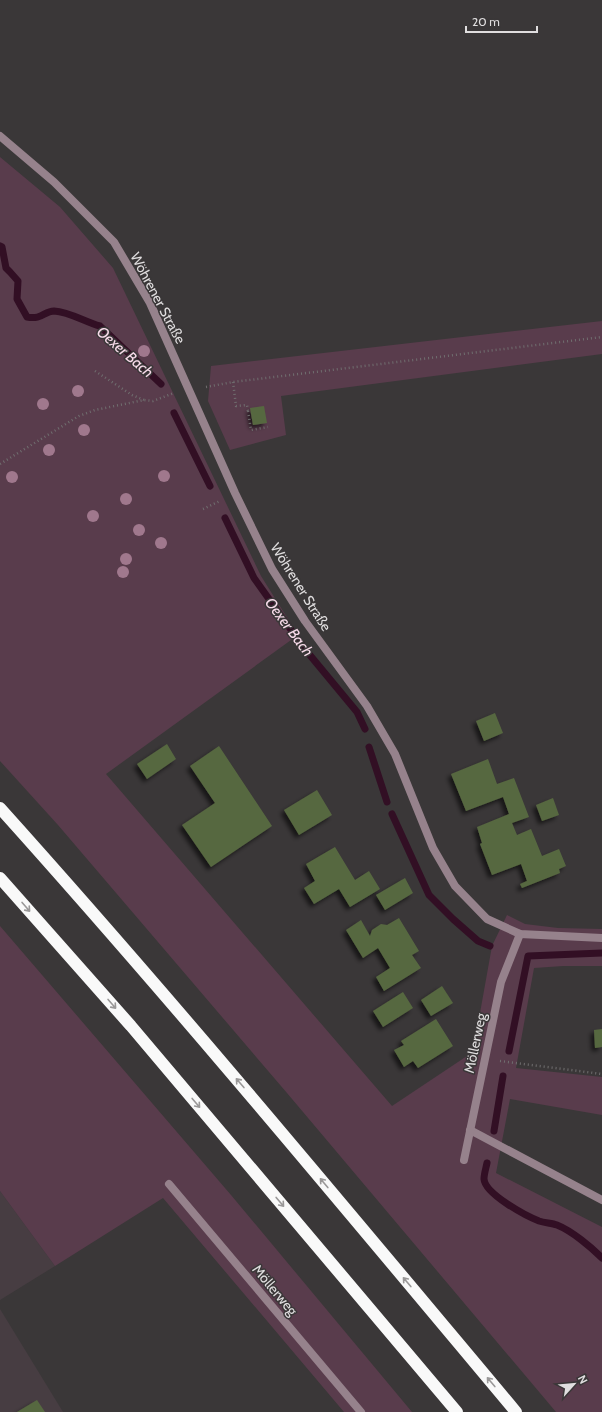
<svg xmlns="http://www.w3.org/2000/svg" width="602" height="1412" font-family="Cabin,sans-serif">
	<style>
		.built { fill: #473d42 }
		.green { fill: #593c4c }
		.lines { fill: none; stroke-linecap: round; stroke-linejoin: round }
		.stream { stroke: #320f24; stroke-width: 7 }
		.building { fill: #576840; filter: url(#shadow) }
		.path { stroke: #706e6f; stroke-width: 2.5; stroke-dasharray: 1 3; stroke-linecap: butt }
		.service { stroke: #96828c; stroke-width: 8 }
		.minor { stroke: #96828c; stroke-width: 8 }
		.motorway { stroke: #f9f9f9; stroke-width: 12 }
		.tree { fill: #a0788d }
		.oneway { stroke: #9a9898 }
		.labels { text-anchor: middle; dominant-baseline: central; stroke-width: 3; stroke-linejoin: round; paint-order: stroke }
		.street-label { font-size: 14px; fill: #e0dedf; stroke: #3a3738 }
		.water-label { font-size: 15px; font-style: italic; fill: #f8dbea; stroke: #3a3738 }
	</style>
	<defs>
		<filter id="shadow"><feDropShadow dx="-3.5" dy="3.5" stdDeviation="2" flood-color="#0009"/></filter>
	</defs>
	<rect width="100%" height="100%" fill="#3a3738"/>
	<g class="built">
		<path d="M0,1191L55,1266L0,1300Z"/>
		<path d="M0,1309L63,1412H0Z"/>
	</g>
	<g class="green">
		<path d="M0,157L60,207L113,268L261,576L298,635L106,774L392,1106L473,1052L492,946L507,915L525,924L558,928L602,929V966H563L534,968L516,1068L602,1077V1115L510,1099L496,1173L602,1227V1412H556L287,1093L58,825L0,761Z"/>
		<path d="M602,321V354L281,396L286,435L230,450L208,401L211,366Z"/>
		<path d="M0,926L231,1195L412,1412H344L163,1198L55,1266L0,1191Z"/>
	</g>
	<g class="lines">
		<g class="stream">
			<path d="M0,246L2,247L6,268L10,272L18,281L17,299L27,317C42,320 44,311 54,311C70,312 85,322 100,326L161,384"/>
			<path d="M174,413L210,486"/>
			<path d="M225,518L254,578L304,648L357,712L365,729"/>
			<path d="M369,747L387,802"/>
			<path d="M392,814L429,895L453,919L478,941L490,946"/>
			<path d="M509,1051L528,956L602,953"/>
			<path d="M494,1131L503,1076"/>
			<path d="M487,1163C486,1168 484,1174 484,1179C485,1194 526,1216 539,1221C545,1223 552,1223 557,1225C572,1231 591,1247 602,1258"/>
		</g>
	</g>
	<g class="building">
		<path d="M264,406L267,423L253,425L250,408Z"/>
		<path d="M495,713L503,733L484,741L476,721Z"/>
		<path d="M167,744L176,759L147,779L137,764Z"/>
		<path d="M219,746L272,826L211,867L182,825L215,803L190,766Z"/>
		<path d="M488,759L497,784L514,778L529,817L512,823L517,835L531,829L542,856L559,849L566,866L559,869L560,873L522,888L520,884L527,881L521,864L492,875L480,844L482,843L477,827L509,814L503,797L466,811L451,774Z"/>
		<path d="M317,790L332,815L299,835L284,810Z"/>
		<path d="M553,798L559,815L542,821L536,805Z"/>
		<path d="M335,847L355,880L369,871L380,889L350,907L339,889L314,904L304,888L315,881L306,864Z"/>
		<path d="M405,878L413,893L385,910L376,895Z"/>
		<path d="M399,918L419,951L412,955L421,968L384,991L376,977L390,968L378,948L363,958L346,930L361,920L370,936L372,930L381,924L387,925Z"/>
		<path d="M442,986L453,1003L431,1016L421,1000Z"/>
		<path d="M403,992L413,1008L383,1027L373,1011Z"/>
		<path d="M436,1019L453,1046L418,1068L413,1061L404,1067L394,1050L404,1045L401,1041Z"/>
		<path d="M602,1029V1047L595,1048L594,1030Z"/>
		<path d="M37,1400L45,1412H17Z"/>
	</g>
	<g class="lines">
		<g class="path">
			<path d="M95,371L132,395L144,400"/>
			<path d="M233,382L236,406L247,405L248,411H250"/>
			<path d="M206,387L233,382L602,337"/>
			<path d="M248,411L251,430L268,427"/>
			<path d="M0,464L79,416L95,410L144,400L153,401L174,393"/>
			<path d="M203,509L220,501"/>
			<path d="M500,1061L602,1074"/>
		</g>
		<path class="service" d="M470,1130L602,1200"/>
		<g class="minor">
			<path d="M0,136L54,182L114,242L150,303L235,493L272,569L305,621L367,706L395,754L433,848L455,886L487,919L520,934L602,938"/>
			<path d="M464,1160L501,982L520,934"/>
			<path d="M169,1184L361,1412"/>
		</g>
		<g class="motorway">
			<path d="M0,808C177,1005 346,1209 516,1412"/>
			<path d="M0,878L131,1026L457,1412"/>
		</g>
	</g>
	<g class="tree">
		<circle cx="144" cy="351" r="6"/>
		<circle cx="78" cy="391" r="6"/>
		<circle cx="43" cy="404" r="6"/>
		<circle cx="84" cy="430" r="6"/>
		<circle cx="49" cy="450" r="6"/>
		<circle cx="164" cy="476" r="6"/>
		<circle cx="12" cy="477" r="6"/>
		<circle cx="126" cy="499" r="6"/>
		<circle cx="93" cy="516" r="6"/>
		<circle cx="139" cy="530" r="6"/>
		<circle cx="161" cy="543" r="6"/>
		<circle cx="126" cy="559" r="6"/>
		<circle cx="123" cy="572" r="6"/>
	</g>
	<defs><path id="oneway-shaft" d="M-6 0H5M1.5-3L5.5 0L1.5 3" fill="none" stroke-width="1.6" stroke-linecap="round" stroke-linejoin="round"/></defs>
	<g class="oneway">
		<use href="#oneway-shaft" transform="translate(26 907) rotate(49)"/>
		<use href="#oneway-shaft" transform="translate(112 1004) rotate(49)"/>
		<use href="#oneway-shaft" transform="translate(240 1083) rotate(-131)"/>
		<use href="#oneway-shaft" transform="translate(196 1103) rotate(50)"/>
		<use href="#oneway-shaft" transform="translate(324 1183) rotate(-130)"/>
		<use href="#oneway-shaft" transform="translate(280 1202) rotate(50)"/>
		<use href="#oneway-shaft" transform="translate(407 1282) rotate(-130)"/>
		<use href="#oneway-shaft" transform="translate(491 1382) rotate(-130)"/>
	</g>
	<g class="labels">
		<g class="street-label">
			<text transform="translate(158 298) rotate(62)">Wöhrener Straße</text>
			<text transform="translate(301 587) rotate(58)">Wöhrener Straße</text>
			<text transform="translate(475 1043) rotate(-78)">Möllerweg</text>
			<text transform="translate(275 1290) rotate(50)">Möllerweg</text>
		</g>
		<g class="water-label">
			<text transform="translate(125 352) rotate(41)">Oexer Bach</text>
			<text transform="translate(289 627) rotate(53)">Oexer Bach</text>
		</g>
	</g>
	<g transform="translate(574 1384) rotate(63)" stroke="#3a3738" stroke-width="3" paint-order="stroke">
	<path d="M0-3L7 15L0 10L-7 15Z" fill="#e0dedf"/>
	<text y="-6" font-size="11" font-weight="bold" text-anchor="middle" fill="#e0dedf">N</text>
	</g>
	<path d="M466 26v6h71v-6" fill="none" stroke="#e0dedf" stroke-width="2"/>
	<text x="472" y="26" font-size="12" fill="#e0dedf" stroke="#3a3738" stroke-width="3" paint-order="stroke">20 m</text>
</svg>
